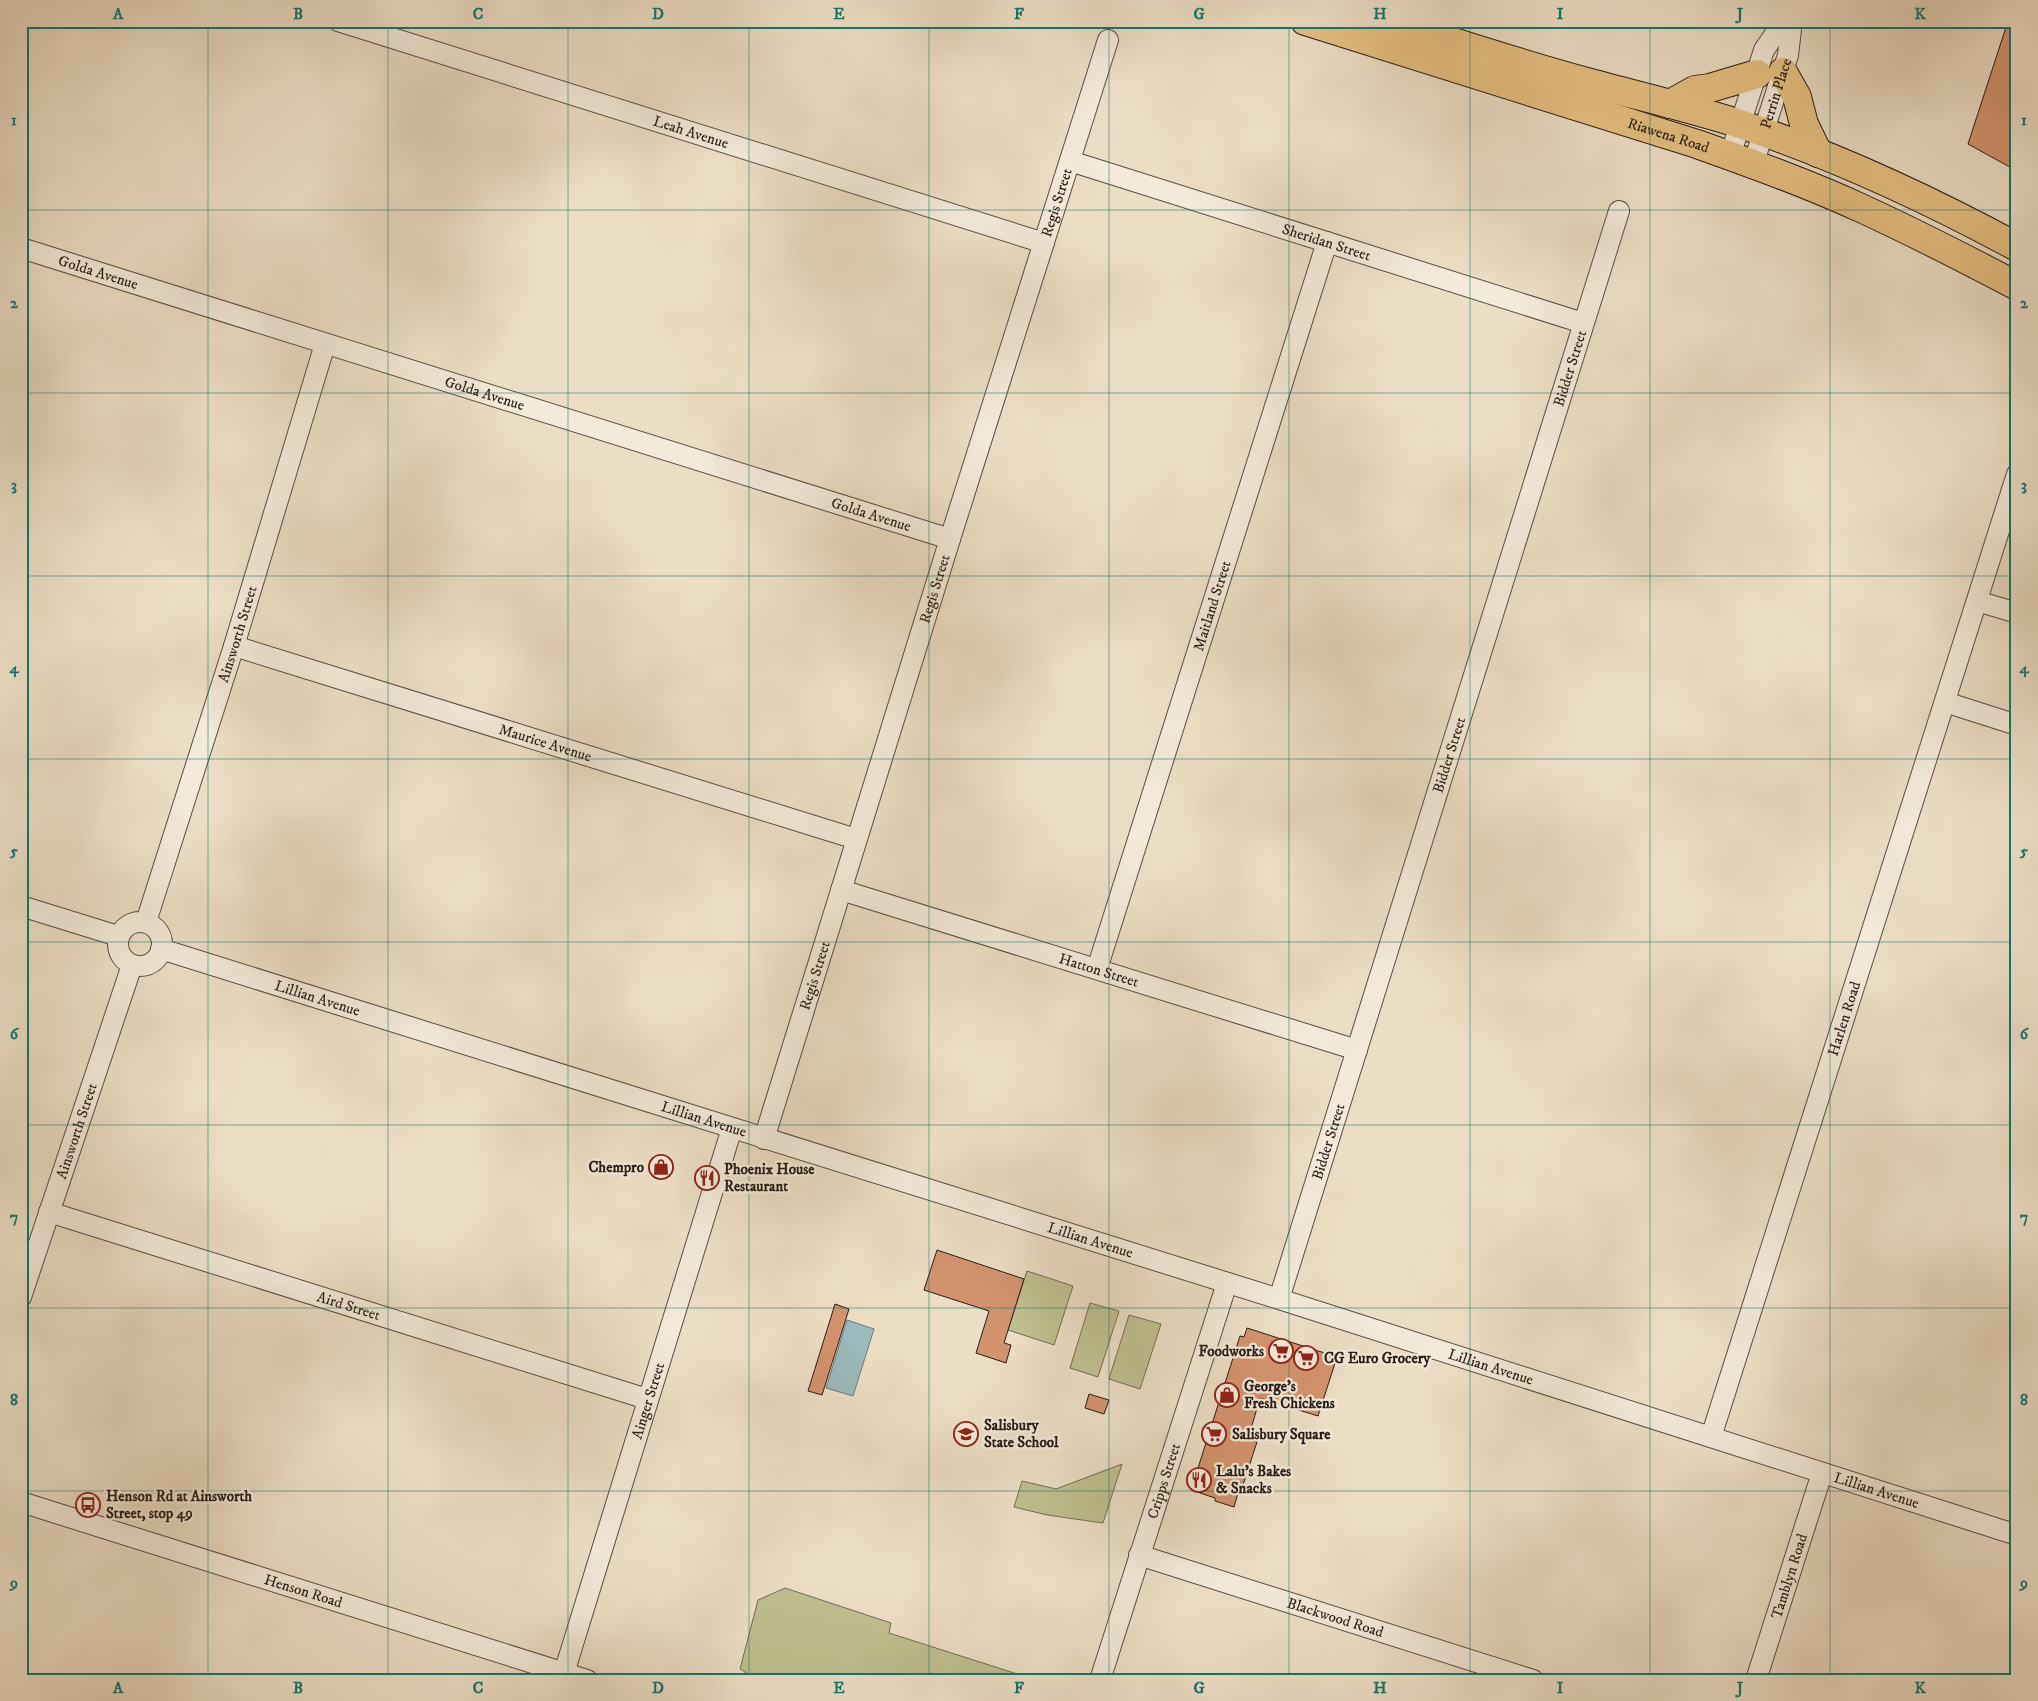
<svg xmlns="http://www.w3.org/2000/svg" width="2038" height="1701" font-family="'IM FELL DW Pica',serif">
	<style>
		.green { fill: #bfbf8f; stroke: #736d52 }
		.water { fill: #9bbabd; stroke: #6d7a7a }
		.building { fill: #d3936e; stroke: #271b15 }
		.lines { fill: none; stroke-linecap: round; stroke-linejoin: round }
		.minor-casing { stroke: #584c41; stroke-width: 22 }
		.highway-casing { stroke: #271b15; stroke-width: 30 }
		.minor { stroke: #f3ead9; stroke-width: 20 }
		.highway { stroke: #e6bf82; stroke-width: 28 }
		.grid { fill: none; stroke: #0f766e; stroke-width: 1; stroke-opacity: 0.55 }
		.labels { text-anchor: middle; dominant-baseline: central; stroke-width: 4.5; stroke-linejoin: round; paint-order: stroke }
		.street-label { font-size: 15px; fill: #271b15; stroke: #f3ead9 }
		.poi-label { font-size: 15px; font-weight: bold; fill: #271b15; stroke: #f3ead9; text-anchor: start }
		.neatline { fill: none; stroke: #0f766e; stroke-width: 2 }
		.grid-label { font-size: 16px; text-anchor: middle; font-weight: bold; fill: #0f766e }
	</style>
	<rect width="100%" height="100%" fill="#ecdec5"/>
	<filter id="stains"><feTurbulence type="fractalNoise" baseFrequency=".004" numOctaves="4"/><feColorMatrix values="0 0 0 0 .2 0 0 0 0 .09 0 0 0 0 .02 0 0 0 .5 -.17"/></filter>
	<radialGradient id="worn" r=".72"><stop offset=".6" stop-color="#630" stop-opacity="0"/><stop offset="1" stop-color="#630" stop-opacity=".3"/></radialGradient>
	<g class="green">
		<path d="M1027,1271L1073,1286L1054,1345L1008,1330Z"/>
		<path d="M1090,1303L1119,1311L1098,1377L1070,1368Z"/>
		<path d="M1129,1315L1161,1324L1140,1389L1109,1379Z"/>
		<path d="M1122,1464L1103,1523L1047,1515L1014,1507L1022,1481L1056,1489Z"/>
		<path d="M785,1588L891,1623L889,1633L1036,1680H758L740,1669L758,1600Z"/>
	</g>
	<path class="water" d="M847,1320L874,1329L853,1396L826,1388Z"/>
	<g class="building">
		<path d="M2008,21H2017V171L1968,144Z"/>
		<path d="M937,1250L1024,1279L1004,1343L1011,1345L1006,1363L976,1353L989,1311L924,1290Z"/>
		<path d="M835,1304L849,1309L822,1395L808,1391Z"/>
		<path d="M1247,1328L1337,1357L1318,1416L1260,1398L1248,1439L1257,1442L1240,1494L1238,1493L1234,1507L1215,1501V1498L1191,1490L1240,1336L1244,1337Z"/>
		<path d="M1089,1394L1109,1400L1104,1414L1085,1408Z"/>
	</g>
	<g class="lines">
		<defs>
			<g id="minor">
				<path id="s1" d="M338,21L1044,243"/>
				<path d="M1730,156L1764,50L1784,21"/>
				<path id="s2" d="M1070,161L1583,323"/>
				<path id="s3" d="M1753,165L1788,55L1792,21"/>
				<path id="s4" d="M21,248L950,539"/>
				<path d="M1977,601L2017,613"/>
				<path id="s5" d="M234,646L856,839"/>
				<path d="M1945,702L2017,725"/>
				<path id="s6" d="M841,890L1357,1050"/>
				<path d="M21,906L118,936"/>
				<circle cx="140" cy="944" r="22"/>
				<path id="s7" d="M146,922L234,646L325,344"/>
				<path id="s8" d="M161,949L1279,1299L2017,1535"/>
				<path id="s9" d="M1097,969L1327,242"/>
				<path id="s10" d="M764,1139L950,539L1108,40"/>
				<path id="s11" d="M49,1212L647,1399"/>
				<path id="s12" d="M21,1297L132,965"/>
				<path id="s13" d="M1279,1299L1619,211"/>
				<path id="s14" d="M1711,1437L2017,474"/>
				<path id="s15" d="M21,1502L587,1680"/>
				<path id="s16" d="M1139,1555L1533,1680"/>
				<path id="s17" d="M564,1673L732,1128"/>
				<path id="s18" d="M1100,1680L1227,1283"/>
				<path id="s19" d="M1756,1680L1822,1473"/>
			</g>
			<g id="highway">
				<path id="s20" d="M1305,21L1697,144C1753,164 1809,184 1863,209C1915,233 1966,259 2017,286"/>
				<path d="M1387,21C1454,42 1520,64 1587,82C1638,96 1690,108 1740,124C1836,156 1928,199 2017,247"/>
				<path d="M1783,72L1797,97L1804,124L1818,153"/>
				<path d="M1670,104L1695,90L1710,88L1757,74"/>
			</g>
		</defs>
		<use href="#minor" class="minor-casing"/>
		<use href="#highway" class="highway-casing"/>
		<use href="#minor" class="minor"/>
		<use href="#highway" class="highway"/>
	</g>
	<path class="grid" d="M208,21V1680M388,21V1680M568,21V1680M749,21V1680M929,21V1680M1109,21V1680M1289,21V1680M1470,21V1680M1650,21V1680M1830,21V1680M21,210H2017M21,393H2017M21,576H2017M21,759H2017M21,942H2017M21,1125H2017M21,1308H2017M21,1491H2017"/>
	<defs>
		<symbol id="shop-ring" viewBox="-11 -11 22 22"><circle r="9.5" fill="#f3ead9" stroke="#8f2418" stroke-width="1.5"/><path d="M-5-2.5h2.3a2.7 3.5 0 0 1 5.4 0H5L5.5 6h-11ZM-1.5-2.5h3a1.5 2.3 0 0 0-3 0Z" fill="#8f2418"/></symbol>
		<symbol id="restaurant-ring" viewBox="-11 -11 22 22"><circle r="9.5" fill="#f3ead9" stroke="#8f2418" stroke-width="1.5"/><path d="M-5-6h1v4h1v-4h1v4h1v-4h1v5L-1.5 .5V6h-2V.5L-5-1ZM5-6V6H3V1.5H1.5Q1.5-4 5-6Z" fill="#8f2418"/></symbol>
		<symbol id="supermarket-ring" viewBox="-11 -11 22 22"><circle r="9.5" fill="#f3ead9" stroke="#8f2418" stroke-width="1.5"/><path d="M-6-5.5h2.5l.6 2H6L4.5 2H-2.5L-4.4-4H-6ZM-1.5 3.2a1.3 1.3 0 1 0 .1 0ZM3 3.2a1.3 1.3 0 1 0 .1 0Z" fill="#8f2418"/></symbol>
		<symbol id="school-ring" viewBox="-11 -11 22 22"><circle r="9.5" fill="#f3ead9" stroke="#8f2418" stroke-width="1.5"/><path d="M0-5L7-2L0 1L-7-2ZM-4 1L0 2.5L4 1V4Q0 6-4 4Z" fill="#8f2418"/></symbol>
		<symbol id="bus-ring" viewBox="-11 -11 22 22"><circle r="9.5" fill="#f3ead9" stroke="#8f2418" stroke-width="1.5"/><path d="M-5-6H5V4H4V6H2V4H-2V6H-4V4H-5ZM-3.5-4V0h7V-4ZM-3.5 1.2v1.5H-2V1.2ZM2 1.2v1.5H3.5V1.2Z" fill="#8f2418"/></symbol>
	</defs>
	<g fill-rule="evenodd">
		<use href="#shop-ring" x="647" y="1153" width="28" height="28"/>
		<use href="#restaurant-ring" x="693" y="1164" width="28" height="28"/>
		<use href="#supermarket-ring" x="1267" y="1337" width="28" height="28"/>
		<use href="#supermarket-ring" x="1292" y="1344" width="28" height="28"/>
		<use href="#shop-ring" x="1213" y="1381" width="28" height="28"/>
		<use href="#school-ring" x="952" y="1420" width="28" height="28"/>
		<use href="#supermarket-ring" x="1200" y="1420" width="28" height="28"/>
		<use href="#restaurant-ring" x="1185" y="1466" width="28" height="28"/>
		<use href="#bus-ring" x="74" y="1491" width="28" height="28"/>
	</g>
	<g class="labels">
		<g class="street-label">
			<text stroke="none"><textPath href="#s3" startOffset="75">Perrin Place</textPath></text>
			<text stroke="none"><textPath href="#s1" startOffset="370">Leah Avenue</textPath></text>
			<text stroke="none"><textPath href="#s20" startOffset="381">Riawena Road</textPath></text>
			<text stroke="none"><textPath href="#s10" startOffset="981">Regis Street</textPath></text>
			<text stroke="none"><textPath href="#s2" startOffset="269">Sheridan Street</textPath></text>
			<text stroke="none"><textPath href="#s4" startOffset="81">Golda Avenue</textPath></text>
			<text stroke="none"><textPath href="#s13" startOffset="975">Bidder Street</textPath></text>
			<text stroke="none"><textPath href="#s4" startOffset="486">Golda Avenue</textPath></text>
			<text stroke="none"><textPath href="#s4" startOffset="891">Golda Avenue</textPath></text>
			<text stroke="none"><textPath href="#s10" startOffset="576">Regis Street</textPath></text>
			<text stroke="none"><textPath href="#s9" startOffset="381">Maitland Street</textPath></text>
			<text stroke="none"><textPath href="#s7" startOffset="302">Ainsworth Street</textPath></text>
			<text stroke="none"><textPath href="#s5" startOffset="326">Maurice Avenue</textPath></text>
			<text stroke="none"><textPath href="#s13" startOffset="570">Bidder Street</textPath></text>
			<text stroke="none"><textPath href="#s6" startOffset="270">Hatton Street</textPath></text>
			<text stroke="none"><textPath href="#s10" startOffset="171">Regis Street</textPath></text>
			<text stroke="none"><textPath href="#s8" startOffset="164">Lillian Avenue</textPath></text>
			<text stroke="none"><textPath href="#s14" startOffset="439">Harlen Road</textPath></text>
			<text stroke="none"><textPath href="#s8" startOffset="569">Lillian Avenue</textPath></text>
			<text stroke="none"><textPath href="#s12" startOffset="175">Ainsworth Street</textPath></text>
			<text stroke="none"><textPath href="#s13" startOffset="165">Bidder Street</textPath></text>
			<text stroke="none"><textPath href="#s8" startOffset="974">Lillian Avenue</textPath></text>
			<text stroke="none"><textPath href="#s11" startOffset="314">Aird Street</textPath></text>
			<text stroke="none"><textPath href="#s8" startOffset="1394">Lillian Avenue</textPath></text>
			<text stroke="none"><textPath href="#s17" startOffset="285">Ainger Street</textPath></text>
			<text stroke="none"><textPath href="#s18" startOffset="209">Cripps Street</textPath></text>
			<text stroke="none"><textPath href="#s8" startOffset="1799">Lillian Avenue</textPath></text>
			<text stroke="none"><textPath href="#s19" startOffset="109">Tamblyn Road</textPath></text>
			<text stroke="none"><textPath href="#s15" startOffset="296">Henson Road</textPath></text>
			<text stroke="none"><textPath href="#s16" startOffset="206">Blackwood Road</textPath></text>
		</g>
		<g class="poi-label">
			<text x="644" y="1167" text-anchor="end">Chempro</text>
			<text x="724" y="1169">Phoenix House<tspan x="724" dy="17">Restaurant</tspan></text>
			<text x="1264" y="1351" text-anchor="end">Foodworks</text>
			<text x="1324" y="1358">CG Euro Grocery</text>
			<text x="1244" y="1386">George's<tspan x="1244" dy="17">Fresh Chickens</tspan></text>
			<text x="984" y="1425">Salisbury<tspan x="984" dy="17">State School</tspan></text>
			<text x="1232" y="1434">Salisbury Square</text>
			<text x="1216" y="1471">Lalu's Bakes<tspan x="1216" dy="17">&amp; Snacks</tspan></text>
			<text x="106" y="1496">Henson Rd at Ainsworth<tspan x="106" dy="17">Street, stop 49</tspan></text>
		</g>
	</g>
	<rect width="2038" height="1701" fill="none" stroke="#ecdec5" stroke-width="55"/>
	<rect x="28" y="28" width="1982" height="1646" class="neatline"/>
	<g class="grid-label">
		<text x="118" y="19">A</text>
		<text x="298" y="19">B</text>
		<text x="478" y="19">C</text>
		<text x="658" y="19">D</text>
		<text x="839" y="19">E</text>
		<text x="1019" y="19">F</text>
		<text x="1199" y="19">G</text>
		<text x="1380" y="19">H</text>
		<text x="1560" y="19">I</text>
		<text x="1740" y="19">J</text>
		<text x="1920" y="19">K</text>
		<text x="14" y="125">1</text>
		<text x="2024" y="125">1</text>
		<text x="14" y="308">2</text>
		<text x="2024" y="308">2</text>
		<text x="14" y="490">3</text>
		<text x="2024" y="490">3</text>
		<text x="14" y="673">4</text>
		<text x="2024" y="673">4</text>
		<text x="14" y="856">5</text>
		<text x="2024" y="856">5</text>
		<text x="14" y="1039">6</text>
		<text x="2024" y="1039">6</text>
		<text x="14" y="1222">7</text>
		<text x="2024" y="1222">7</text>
		<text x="14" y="1405">8</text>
		<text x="2024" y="1405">8</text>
		<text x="14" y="1588">9</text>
		<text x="2024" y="1588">9</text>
		<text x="118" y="1693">A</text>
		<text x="298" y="1693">B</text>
		<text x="478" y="1693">C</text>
		<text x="658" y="1693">D</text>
		<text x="839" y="1693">E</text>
		<text x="1019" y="1693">F</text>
		<text x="1199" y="1693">G</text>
		<text x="1380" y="1693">H</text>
		<text x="1560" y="1693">I</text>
		<text x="1740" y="1693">J</text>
		<text x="1920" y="1693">K</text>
	</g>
	<rect width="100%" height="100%" filter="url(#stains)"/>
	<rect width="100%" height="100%" fill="url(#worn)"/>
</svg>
